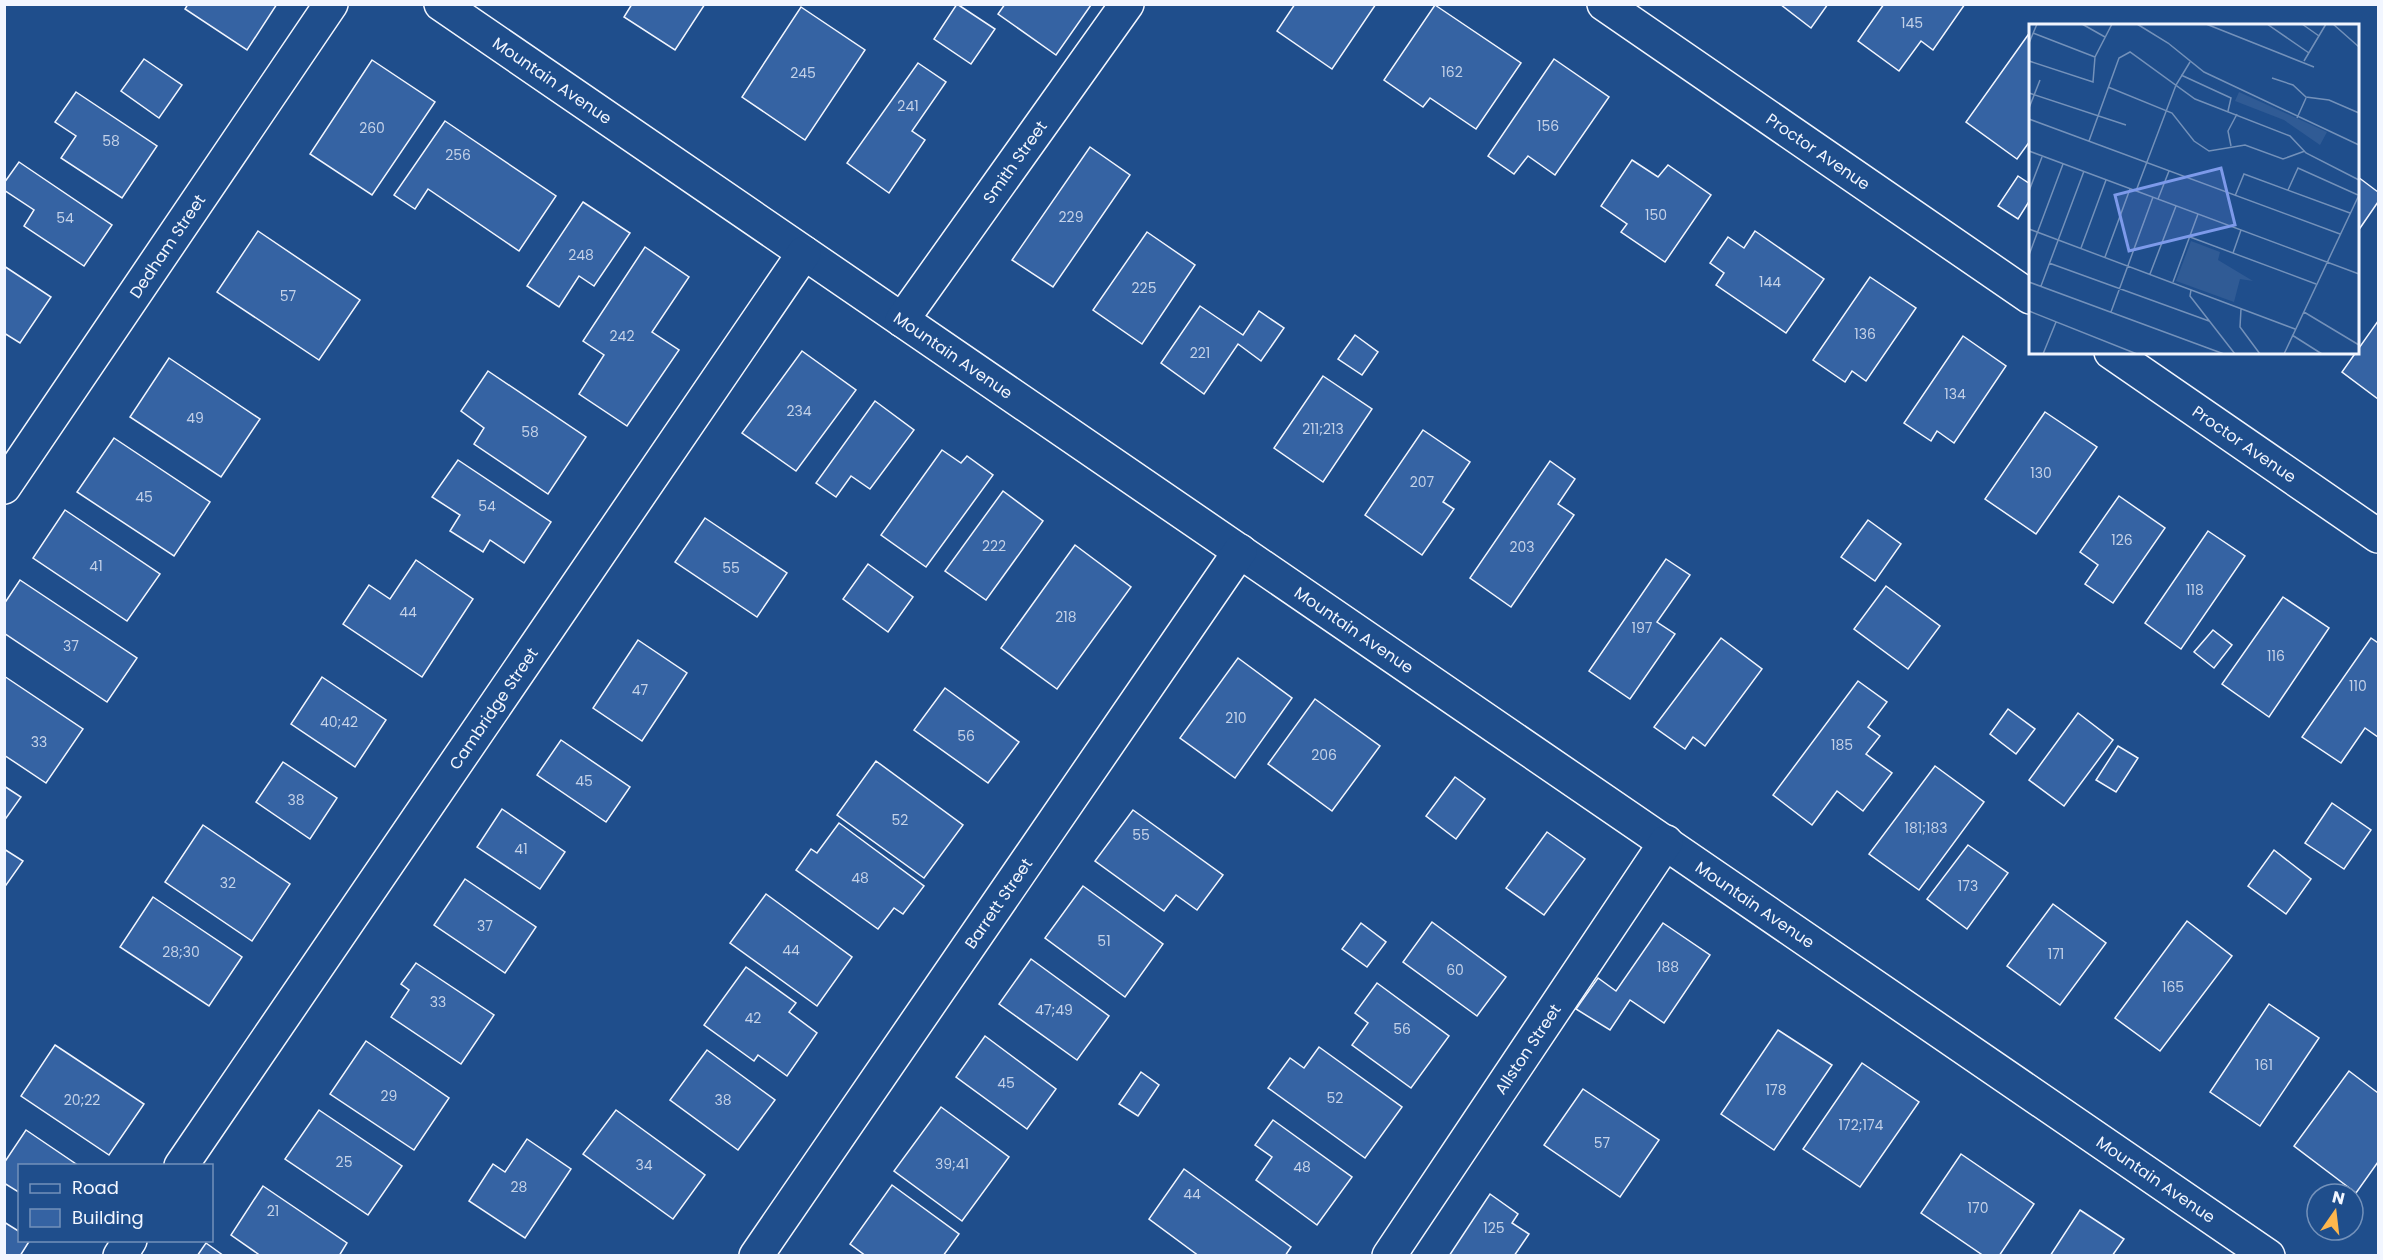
<svg xmlns="http://www.w3.org/2000/svg" width="2383" height="1260" font-family="Poppins,sans-serif">
	<style>
		.building { fill: #3563a3; stroke: #f2f6ff; stroke-width: 1.5 }
		.lines { fill: none; stroke-linecap: round; stroke-linejoin: round }
		.minor-casing { stroke: #f2f6ff; stroke-width: 36 }
		.minor { stroke: #1f4e8c; stroke-width: 33 }
		.labels { text-anchor: middle; dominant-baseline: central; stroke-width: 4.5; stroke-linejoin: round; paint-order: stroke }
		.number-label { font-size: 14px; fill: #c3d1e8 }
		.street-label { font-size: 16px; fill: #f2f6ff; stroke: #1f4e8c }
		.inset-road { fill: none; stroke: #7391ba; stroke-width: 1.5 }
		.view { fill: #7d9aea; fill-opacity: 0.15; stroke: #7d9aea; stroke-width: 3 }
		.inset-edge { fill: none; stroke: #f2f6ff; stroke-width: 3 }
	</style>
	<rect width="100%" height="100%" fill="#1f4e8c"/>
	<g class="building">
		<path d="M188,4H277L247,50L185,9Z"/>
		<path d="M632,4H705L675,50L624,17Z"/>
		<path d="M957,4L995,29L971,64L934,39Z"/>
		<path d="M1005,4H1091V5L1056,55L998,14Z"/>
		<path d="M1295,4H1376L1332,69L1277,31Z"/>
		<path d="M1780,4H1828L1811,28Z"/>
		<path d="M1884,4H1965L1933,50L1921,41L1899,71L1858,41Z"/>
		<path d="M1435,5L1521,63L1476,129L1430,98L1423,107L1384,80Z"/>
		<path d="M801,7L865,50L805,140L742,97Z"/>
		<path d="M2028,35L2030,37V141L2017,159L1966,122Z"/>
		<path d="M144,59L182,85L159,118L121,91Z"/>
		<path d="M1554,59L1609,97L1555,175L1528,156L1514,174L1488,156Z"/>
		<path d="M372,60L435,102L372,195L310,154Z"/>
		<path d="M918,63L946,82L912,131L925,140L889,193L847,163Z"/>
		<path d="M76,92L157,146L122,198L61,158L76,136L55,122Z"/>
		<path d="M445,121L556,196L519,251L428,189L415,209L394,195Z"/>
		<path d="M1090,147L1130,175L1053,287L1012,260Z"/>
		<path d="M1632,160L1658,177L1668,165L1711,195L1665,262L1621,232L1627,224L1601,206Z"/>
		<path d="M19,162L112,225L84,266L24,226L34,210L4,190V183Z"/>
		<path d="M2018,176L2030,184V200L2018,219L1998,206Z"/>
		<path d="M2358,177L2378,192V202L2358,231Z"/>
		<path d="M583,202L630,233L594,286L579,276L559,307L527,286Z"/>
		<path d="M258,231L360,300L319,360L217,292Z"/>
		<path d="M1755,231L1824,279L1786,333L1716,285L1724,273L1710,263L1728,237L1744,248Z"/>
		<path d="M1147,232L1195,265L1142,344L1093,310Z"/>
		<path d="M645,247L689,277L652,332L679,350L627,426L579,394L604,355L583,341Z"/>
		<path d="M4,266L51,297L20,343L4,333Z"/>
		<path d="M1870,277L1916,308L1866,381L1852,371L1845,382L1813,360Z"/>
		<path d="M1200,306L1243,335L1259,311L1284,328L1261,361L1238,344L1204,394L1161,363Z"/>
		<path d="M2378,321V399L2342,372Z"/>
		<path d="M1355,335L1378,352L1362,375L1338,359Z"/>
		<path d="M1963,336L2006,366L1954,443L1937,431L1931,441L1904,423Z"/>
		<path d="M802,351L856,390L796,471L742,433Z"/>
		<path d="M169,358L260,419L221,477L130,417Z"/>
		<path d="M488,371L586,437L548,494L474,444L484,428L461,411Z"/>
		<path d="M1323,376L1372,409L1323,482L1274,448Z"/>
		<path d="M875,401L914,430L870,489L851,476L836,497L816,483Z"/>
		<path d="M2045,412L2097,447L2036,534L1985,499Z"/>
		<path d="M1423,430L1470,462L1443,502L1454,509L1422,555L1365,515Z"/>
		<path d="M114,438L210,502L174,556L77,492Z"/>
		<path d="M942,450L961,463L967,456L993,475L926,567L881,535Z"/>
		<path d="M458,460L551,522L524,563L490,540L483,552L450,531L460,515L432,497Z"/>
		<path d="M1550,461L1575,479L1558,504L1574,515L1511,607L1470,578Z"/>
		<path d="M1003,491L1043,521L986,600L945,571Z"/>
		<path d="M2119,496L2165,528L2113,603L2085,584L2098,565L2080,552Z"/>
		<path d="M65,510L160,574L127,621L33,558Z"/>
		<path d="M705,518L787,573L757,617L675,562Z"/>
		<path d="M1868,520L1901,544L1875,581L1841,557Z"/>
		<path d="M2208,531L2245,556L2181,649L2145,623Z"/>
		<path d="M1075,545L1131,587L1057,689L1001,648Z"/>
		<path d="M1666,559L1690,575L1657,622L1675,634L1630,699L1589,671Z"/>
		<path d="M416,560L473,599L422,677L343,624L369,585L390,599Z"/>
		<path d="M868,564L913,597L888,632L843,599Z"/>
		<path d="M20,580L137,658L107,702L4,633V604Z"/>
		<path d="M1886,586L1940,626L1908,669L1854,629Z"/>
		<path d="M2283,597L2329,628L2269,717L2222,684Z"/>
		<path d="M2213,630L2232,645L2214,668L2194,652Z"/>
		<path d="M1721,638L1762,669L1705,746L1693,737L1685,749L1654,727Z"/>
		<path d="M2371,638L2378,643V737L2365,728L2341,763L2302,737Z"/>
		<path d="M638,640L687,673L642,741L593,708Z"/>
		<path d="M1238,658L1292,698L1235,778L1180,738Z"/>
		<path d="M4,676L83,729L46,783L4,755Z"/>
		<path d="M322,677L386,720L355,767L291,724Z"/>
		<path d="M1858,681L1887,702L1868,727L1880,736L1866,754L1892,773L1863,811L1837,791L1812,825L1773,795Z"/>
		<path d="M945,688L1019,742L988,783L914,730Z"/>
		<path d="M1315,699L1380,746L1332,811L1268,764Z"/>
		<path d="M2008,709L2035,729L2016,754L1990,734Z"/>
		<path d="M2078,713L2113,740L2064,806L2029,780Z"/>
		<path d="M561,740L630,787L606,822L537,775Z"/>
		<path d="M2118,746L2138,758L2116,792L2096,780Z"/>
		<path d="M876,761L963,825L924,878L837,815Z"/>
		<path d="M283,762L337,798L310,839L256,802Z"/>
		<path d="M1935,766L1984,802L1919,890L1869,854Z"/>
		<path d="M1455,777L1485,799L1456,839L1426,816Z"/>
		<path d="M4,786L21,797L4,821Z"/>
		<path d="M2332,803L2371,830L2344,869L2305,843Z"/>
		<path d="M502,809L565,852L540,889L477,847Z"/>
		<path d="M1133,810L1223,875L1197,910L1176,895L1164,911L1095,861Z"/>
		<path d="M839,823L924,886L903,914L894,908L878,929L796,870L811,849L817,853Z"/>
		<path d="M203,825L290,884L252,941L165,882Z"/>
		<path d="M1547,832L1585,859L1544,915L1506,888Z"/>
		<path d="M1968,845L2008,873L1967,929L1927,899Z"/>
		<path d="M4,849L23,861L4,888Z"/>
		<path d="M2274,850L2311,879L2286,914L2248,886Z"/>
		<path d="M465,879L536,927L505,973L434,925Z"/>
		<path d="M1083,886L1163,944L1125,997L1045,938Z"/>
		<path d="M766,894L852,957L817,1006L730,943Z"/>
		<path d="M153,897L242,957L209,1006L120,947Z"/>
		<path d="M2053,904L2106,943L2060,1005L2007,966Z"/>
		<path d="M2187,921L2232,956L2160,1051L2115,1018Z"/>
		<path d="M1432,922L1506,977L1477,1016L1403,962Z"/>
		<path d="M1361,923L1386,942L1367,967L1342,949Z"/>
		<path d="M1663,923L1710,955L1664,1023L1630,1000L1610,1030L1576,1009L1598,978L1616,991Z"/>
		<path d="M1031,959L1109,1016L1077,1060L999,1004Z"/>
		<path d="M416,963L494,1015L461,1064L391,1017L409,990L401,984Z"/>
		<path d="M746,967L796,1003L789,1012L817,1033L787,1076L758,1055L754,1061L704,1025Z"/>
		<path d="M1377,983L1449,1036L1411,1088L1352,1045L1368,1023L1355,1013Z"/>
		<path d="M2269,1004L2319,1038L2260,1126L2210,1092Z"/>
		<path d="M1778,1030L1832,1065L1774,1150L1721,1114Z"/>
		<path d="M985,1036L1056,1089L1027,1129L956,1077Z"/>
		<path d="M366,1041L449,1098L414,1150L330,1094Z"/>
		<path d="M55,1045L144,1104L109,1155L21,1096Z"/>
		<path d="M1319,1047L1402,1107L1365,1158L1268,1088L1290,1058L1304,1068Z"/>
		<path d="M707,1050L775,1100L738,1150L670,1100Z"/>
		<path d="M1862,1063L1919,1102L1860,1187L1803,1149Z"/>
		<path d="M2349,1071L2378,1093V1162L2356,1193L2294,1146Z"/>
		<path d="M1141,1072L1159,1085L1138,1116L1119,1104Z"/>
		<path d="M1583,1089L1659,1140L1620,1197L1544,1145Z"/>
		<path d="M941,1107L1009,1157L962,1221L894,1171Z"/>
		<path d="M319,1110L402,1166L368,1215L285,1159Z"/>
		<path d="M616,1110L705,1175L673,1219L583,1154Z"/>
		<path d="M1273,1120L1352,1177L1317,1225L1256,1180L1272,1157L1255,1145Z"/>
		<path d="M26,1130L79,1166H20V1193L4,1183V1163Z"/>
		<path d="M527,1139L571,1169L525,1238L469,1201L493,1164L505,1172Z"/>
		<path d="M1961,1154L2034,1204L1999,1256H1984L1921,1213Z"/>
		<path d="M1184,1169L1291,1247L1285,1256H1199L1149,1219Z"/>
		<path d="M892,1185L959,1234L943,1256H866L850,1244Z"/>
		<path d="M263,1186L347,1243L339,1256H261L231,1235Z"/>
		<path d="M1490,1194L1518,1214L1512,1223L1529,1234L1514,1256H1449Z"/>
		<path d="M2080,1210L2124,1239L2112,1256H2050Z"/>
		<path d="M4,1222L20,1232V1240H30L20,1256H4Z"/>
		<path d="M206,1243L224,1256H197Z"/>
	</g>
	<g class="lines">
		<defs>
			<g id="minor">
				<path id="s1" d="M441,4L2268,1256"/>
				<path id="s2" d="M1604,4L2030,297"/>
				<path id="s3" d="M902,320L1127,4"/>
				<path id="s4" d="M2111,352L2378,536"/>
				<path id="s5" d="M4,487L331,4"/>
				<path id="s6" d="M181,1166L804,253"/>
				<path d="M120,1256L130,1240"/>
				<path id="s7" d="M756,1256L1240,551"/>
				<path id="s8" d="M1389,1256L1666,842"/>
			</g>
		</defs>
		<use href="#minor" class="minor-casing"/>
		<use href="#minor" class="minor"/>
	</g>
	<g class="labels">
		<g class="number-label">
			<text x="1912" y="23">145</text>
			<text x="1452" y="72">162</text>
			<text x="803" y="73">245</text>
			<text x="908" y="106">241</text>
			<text x="1548" y="126">156</text>
			<text x="372" y="128">260</text>
			<text x="111" y="141">58</text>
			<text x="458" y="155">256</text>
			<text x="1656" y="215">150</text>
			<text x="1071" y="217">229</text>
			<text x="65" y="218">54</text>
			<text x="581" y="255">248</text>
			<text x="1770" y="282">144</text>
			<text x="1144" y="288">225</text>
			<text x="288" y="296">57</text>
			<text x="1865" y="334">136</text>
			<text x="622" y="336">242</text>
			<text x="1200" y="353">221</text>
			<text x="1955" y="394">134</text>
			<text x="799" y="411">234</text>
			<text x="195" y="418">49</text>
			<text x="1323" y="429">211;213</text>
			<text x="530" y="432">58</text>
			<text x="2041" y="473">130</text>
			<text x="1422" y="482">207</text>
			<text x="144" y="497">45</text>
			<text x="487" y="506">54</text>
			<text x="2122" y="540">126</text>
			<text x="994" y="546">222</text>
			<text x="1522" y="547">203</text>
			<text x="96" y="566">41</text>
			<text x="731" y="568">55</text>
			<text x="2195" y="590">118</text>
			<text x="408" y="612">44</text>
			<text x="1066" y="617">218</text>
			<text x="1642" y="628">197</text>
			<text x="71" y="646">37</text>
			<text x="2276" y="656">116</text>
			<text x="2358" y="686">110</text>
			<text x="640" y="690">47</text>
			<text x="1236" y="718">210</text>
			<text x="339" y="722">40;42</text>
			<text x="966" y="736">56</text>
			<text x="39" y="742">33</text>
			<text x="1842" y="745">185</text>
			<text x="1324" y="755">206</text>
			<text x="584" y="781">45</text>
			<text x="296" y="800">38</text>
			<text x="900" y="820">52</text>
			<text x="1926" y="828">181;183</text>
			<text x="1141" y="835">55</text>
			<text x="521" y="849">41</text>
			<text x="860" y="878">48</text>
			<text x="228" y="883">32</text>
			<text x="1968" y="886">173</text>
			<text x="485" y="926">37</text>
			<text x="1104" y="941">51</text>
			<text x="791" y="950">44</text>
			<text x="181" y="952">28;30</text>
			<text x="2056" y="954">171</text>
			<text x="1668" y="967">188</text>
			<text x="1455" y="970">60</text>
			<text x="2173" y="987">165</text>
			<text x="438" y="1002">33</text>
			<text x="1054" y="1010">47;49</text>
			<text x="753" y="1018">42</text>
			<text x="1402" y="1029">56</text>
			<text x="2264" y="1065">161</text>
			<text x="1006" y="1083">45</text>
			<text x="1776" y="1090">178</text>
			<text x="389" y="1096">29</text>
			<text x="1335" y="1098">52</text>
			<text x="82" y="1100">20;22</text>
			<text x="723" y="1100">38</text>
			<text x="1861" y="1125">172;174</text>
			<text x="1602" y="1143">57</text>
			<text x="344" y="1162">25</text>
			<text x="952" y="1164">39;41</text>
			<text x="644" y="1165">34</text>
			<text x="1302" y="1167">48</text>
			<text x="519" y="1187">28</text>
			<text x="1192" y="1194">44</text>
			<text x="1978" y="1208">170</text>
			<text x="273" y="1211">21</text>
			<text x="1494" y="1228">125</text>
		</g>
		<g class="street-label">
			<text stroke="none"><textPath href="#s1" startOffset="135">Mountain Avenue</textPath></text>
			<text stroke="none"><textPath href="#s2" startOffset="260">Proctor Avenue</textPath></text>
			<text stroke="none"><textPath href="#s3" startOffset="194">Smith Street</textPath></text>
			<text stroke="none"><textPath href="#s5" startOffset="291">Dedham Street</textPath></text>
			<text stroke="none"><textPath href="#s1" startOffset="621">Mountain Avenue</textPath></text>
			<text stroke="none"><textPath href="#s4" startOffset="162">Proctor Avenue</textPath></text>
			<text stroke="none"><textPath href="#s1" startOffset="1107">Mountain Avenue</textPath></text>
			<text stroke="none"><textPath href="#s6" startOffset="554">Cambridge Street</textPath></text>
			<text stroke="none"><textPath href="#s7" startOffset="428">Barrett Street</textPath></text>
			<text stroke="none"><textPath href="#s1" startOffset="1593">Mountain Avenue</textPath></text>
			<text stroke="none"><textPath href="#s8" startOffset="249">Allston Street</textPath></text>
			<text stroke="none"><textPath href="#s1" startOffset="2079">Mountain Avenue</textPath></text>
		</g>
	</g>
	<g transform="translate(2029 24)">
		<rect width="330" height="330" fill="#1f4e8c"/>
		<path d="M210,68L298,108L291,121L255,96L206,77ZM162,217L191,228L189,236L224,257L211,255L205,278L147,257Z" fill="#305b95"/>
		<path class="inset-road" d="M53,0L76,13M108,0L139,19L175,48L330,121M177,0L285,43M238,0L280,29M273,0L290,12M304,0L330,23M4,9L66,33M0,19L8,0M0,37L64,58L66,33L83,0M275,37L297,0M152,51L202,74L199,87M243,54L264,61L277,73L300,76L330,89M79,63L143,89L165,117L180,127L216,121L254,135L276,127M0,69L97,101M0,84L11,56M268,94L277,74M0,95L311,210M60,117L90,34L101,28L166,75L261,112L277,129L330,156M202,122L199,107L208,90M0,127L330,250M259,166L269,144L329,171M0,167L13,133M107,167L147,61L161,38M206,172L215,150L321,189M129,175L140,147M0,205L266,305M161,213L287,260M52,224L77,156M204,229L212,206M0,231L34,140M76,233L101,165M20,239L180,297M121,250L147,182M0,258L195,330M144,258L169,190M12,262L55,147M162,266L161,272L206,330M212,285L211,303L231,330M0,287L108,330M82,288L124,173M275,288L330,321M263,311L293,330M14,330L27,298M255,330L330,171"/>
		<path class="view" d="M192,144L206,201L100,227L86,171Z"/>
		<rect width="330" height="330" class="inset-edge"/>
	</g>
	<rect width="2383" height="1260" fill="none" stroke="#f2f6ff" stroke-width="12"/>
	<rect x="18" y="1164" width="195" height="78" fill="#1f4e8c" stroke="#7391ba" stroke-width="1.5"/>
	<rect x="30" y="1184" width="30" height="9" fill="#1f4e8c" stroke="#7391ba" stroke-width="1.5"/>
	<text x="72" y="1194" font-size="18" fill="#f2f6ff">Road</text>
	<rect x="30" y="1209" width="30" height="18" fill="#3563a3" stroke="#7391ba" stroke-width="1.5"/>
	<text x="72" y="1224" font-size="18" fill="#f2f6ff">Building</text>
	<g transform="translate(2335 1212) rotate(14)"><circle r="28" fill="#1f4e8c" stroke="#7391ba" stroke-width="1.5"/>
	<path d="M0-4.5L10 22L0 15L-10 22Z" fill="#ffb74d"/>
	<text y="-9" font-size="16" font-weight="bold" text-anchor="middle" fill="#f2f6ff">N</text>
	</g>
</svg>
